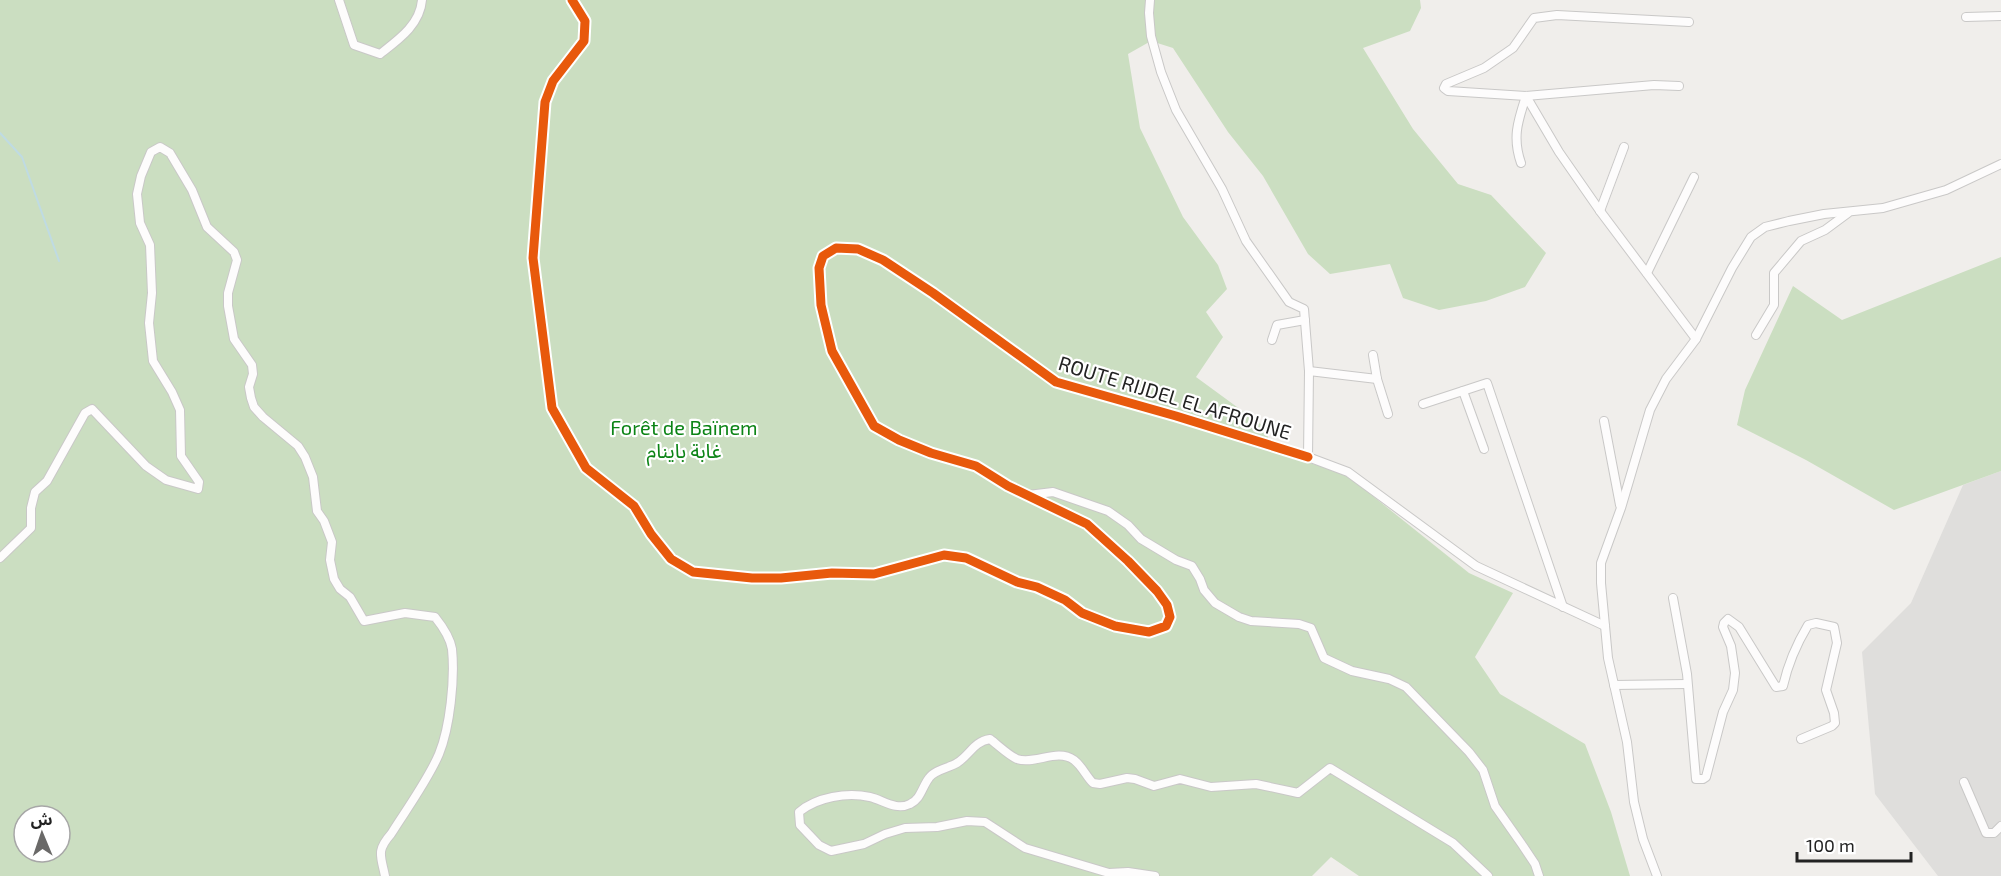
<svg xmlns="http://www.w3.org/2000/svg" width="2001" height="876" font-family="'Exo 2','Noto Sans Arabic',sans-serif">
	<style>
		.residential { fill: #dfdedc }
		.forest { fill: #cbdec1; fill-rule: evenodd }
		.lines { fill: none; stroke-linecap: round; stroke-linejoin: round }
		.stream { stroke: #bfdbe3; stroke-width: 2 }
		.minor-casing { stroke: #c9c8c7; stroke-width: 10 }
		.minor { stroke: #fdfcfc; stroke-width: 8 }
		.cycleway-casing { stroke: #fff; stroke-width: 13 }
		.cycleway { stroke: #e8590c; stroke-width: 9 }
		.labels { text-anchor: middle; dominant-baseline: central; stroke-width: 4.5; stroke-linejoin: round; paint-order: stroke }
		.street-label { font-size: 20px; fill: #222; stroke: #fff }
		.park-label { font-size: 20px; fill: #0c8416; stroke: #fff }
	</style>
	<rect width="100%" height="100%" fill="#f0eeeb"/>
	<path class="residential" d="M2001,471V876H1938L1875,794L1862,652L1911,603L1963,485Z"/>
	<g class="forest">
		<path d="M0,0H1420L1421,8L1410,31L1363,48L1413,129L1458,184L1491,195L1546,253L1525,287L1486,301L1439,310L1403,298L1390,264L1330,274L1308,254L1263,176L1228,132L1173,48L1151,41L1128,54L1140,128L1183,217L1218,265L1227,289L1206,312L1223,337L1196,377L1263,426L1275,453L1344,473L1469,573L1513,593L1475,657L1500,694L1585,744L1611,812L1630,876H1359L1331,857L1312,876H0ZM24,816H60V852H24Z"/>
		<path d="M2001,257V471L1894,510L1806,460L1737,425L1745,390L1793,286L1842,320Z"/>
	</g>
	<g class="lines">
		<path class="stream" d="M0,133L22,157L59,261"/>
		<defs>
			<g id="minor">
				<path d="M339,0L354,45L380,54C398,40 420,25 422,0"/>
				<path d="M572,0L585,21L584,41L553,81L545,102L533,258L552,408L586,468L634,506L651,534L671,559L693,572L752,578H781L832,573L874,574L944,555L966,558L1017,582L1037,587L1065,600L1082,613L1115,626L1149,632L1166,626L1170,617L1167,605L1157,591L1128,561L1087,524L1008,486L976,466L931,453L899,440L874,426L832,351L821,305L819,268L823,256L836,248L858,249L883,260L933,293L1056,382L1176,416L1308,457"/>
				<path d="M1150,0L1149,13L1151,36L1161,72L1176,110L1222,189L1246,241L1289,302L1304,309L1309,371L1308,457L1348,472L1476,566L1605,626"/>
				<path d="M1966,17L2001,16"/>
				<path d="M1679,86L1654,85L1526,96L1448,91L1444,88L1446,84L1484,68L1513,48L1534,18L1557,15L1689,22"/>
				<path d="M1526,96L1559,152L1600,211L1696,339"/>
				<path d="M1521,163C1512,137 1518,121 1526,96"/>
				<path d="M1600,211L1624,147"/>
				<path d="M1647,273L1694,177"/>
				<path d="M1756,335L1774,305V273L1801,241L1825,230L1848,213"/>
				<path d="M1272,340L1277,325L1305,320"/>
				<path d="M1373,355L1377,379L1388,414"/>
				<path d="M1309,371L1377,379"/>
				<path d="M1463,391L1484,449"/>
				<path d="M1423,404L1487,383L1563,607"/>
				<path d="M1604,421L1620,505"/>
				<path d="M1028,495L1053,492L1108,511L1128,525L1141,539L1176,560L1192,566L1200,579L1204,590L1215,603L1239,617L1251,621L1299,624L1311,628L1324,658L1352,671L1389,679L1406,687L1469,752L1483,770L1495,806L1523,846L1535,864L1539,876"/>
				<path d="M0,558L31,528V508L35,492L47,481L85,413L92,409L146,466L166,480L198,489L199,482L181,456L180,410L172,392L153,361L149,323L152,293L150,245L140,223L137,194L141,176L151,152L160,147L170,153L192,190L207,227L234,252L237,260L228,293V306L234,339L252,365L253,374L249,387L251,398L254,407L263,417L298,446L305,457L313,477L317,511L324,521L332,542L330,560L334,579L340,589L350,597L364,621L405,613L435,617C443,627 450,637 452,649C455,679 450,727 439,754C428,780 406,810 391,834C376,851 381,856 385,876"/>
				<path d="M1673,598L1687,674L1696,779H1703L1706,777L1723,712L1733,690L1735,673L1731,646L1723,627L1724,623L1728,619L1739,627L1776,687L1783,686C1788,664 1796,645 1808,625L1816,623L1834,627L1837,643L1826,690L1834,713L1835,723L1832,726L1801,739"/>
				<path d="M1614,685L1687,684"/>
				<path d="M1964,782L1986,833H1994L2001,826"/>
				<path d="M1155,876L1128,872L1109,873L1025,848L985,822L967,821L937,827L905,828L885,834L864,844L831,851L819,845L800,825L799,812C817,797 847,792 870,797C883,800 896,811 910,804C921,799 922,787 929,778C934,770 949,768 957,763C971,754 973,742 990,739C998,745 1008,755 1017,759C1035,765 1057,748 1074,760C1082,766 1086,776 1093,783L1100,784L1127,778L1135,779L1154,786L1180,779L1211,787L1256,784L1298,793L1330,768L1453,843L1488,876"/>
				<path d="M1657,876L1643,839L1634,802L1627,742L1608,658L1601,583V563L1621,508L1650,410L1666,379L1696,339L1732,268L1751,237L1765,227L1789,221L1824,214L1883,208L1946,190L2001,164"/>
			</g>
		</defs>
		<use href="#minor" class="minor-casing"/>
		<use href="#minor" class="minor"/>
		<defs>
			<path id="cycleway" d="M572,0L585,21L584,41L553,81L545,102L533,258L552,408L586,468L634,506L651,534L671,559L693,572L752,578H781L832,573L874,574L944,555L966,558L1017,582L1037,587L1065,600L1082,613L1115,626L1149,632L1166,626L1170,617L1167,605L1157,591L1128,561L1087,524L1008,486L976,466L931,453L899,440L874,426L832,351L821,305L819,268L823,256L836,248L858,249L883,260L933,293L1056,382L1176,416L1308,457"/>
		</defs>
		<use href="#cycleway" class="cycleway-casing"/>
		<use href="#cycleway" class="cycleway"/>
	</g>
	<g class="labels">
		<g class="street-label">
			<text transform="translate(1175 397) rotate(17)">ROUTE RIJDEL EL AFROUNE</text>
		</g>
		<g class="park-label">
			<text x="684" y="427">Forêt de Baïnem<tspan x="684" dy="23">غابة باينام</tspan></text>
		</g>
	</g>
	<g transform="translate(42 834) rotate(358)"><circle r="28" fill="#ffffff" stroke="#a7a7a7" stroke-width="1.5"/>
	<path d="M0-4.5L10 22L0 15L-10 22Z" fill="#6a6968"/>
	<text y="-9" font-size="16" font-weight="bold" text-anchor="middle" fill="#222222">ش</text>
	</g>
	<path d="M1797 852v9h114v-9" fill="none" stroke="#222222" stroke-width="3"/>
	<text x="1806" y="852" font-size="18" fill="#222222" stroke="#ffffff" stroke-width="4.5" paint-order="stroke">100 m</text>
</svg>
